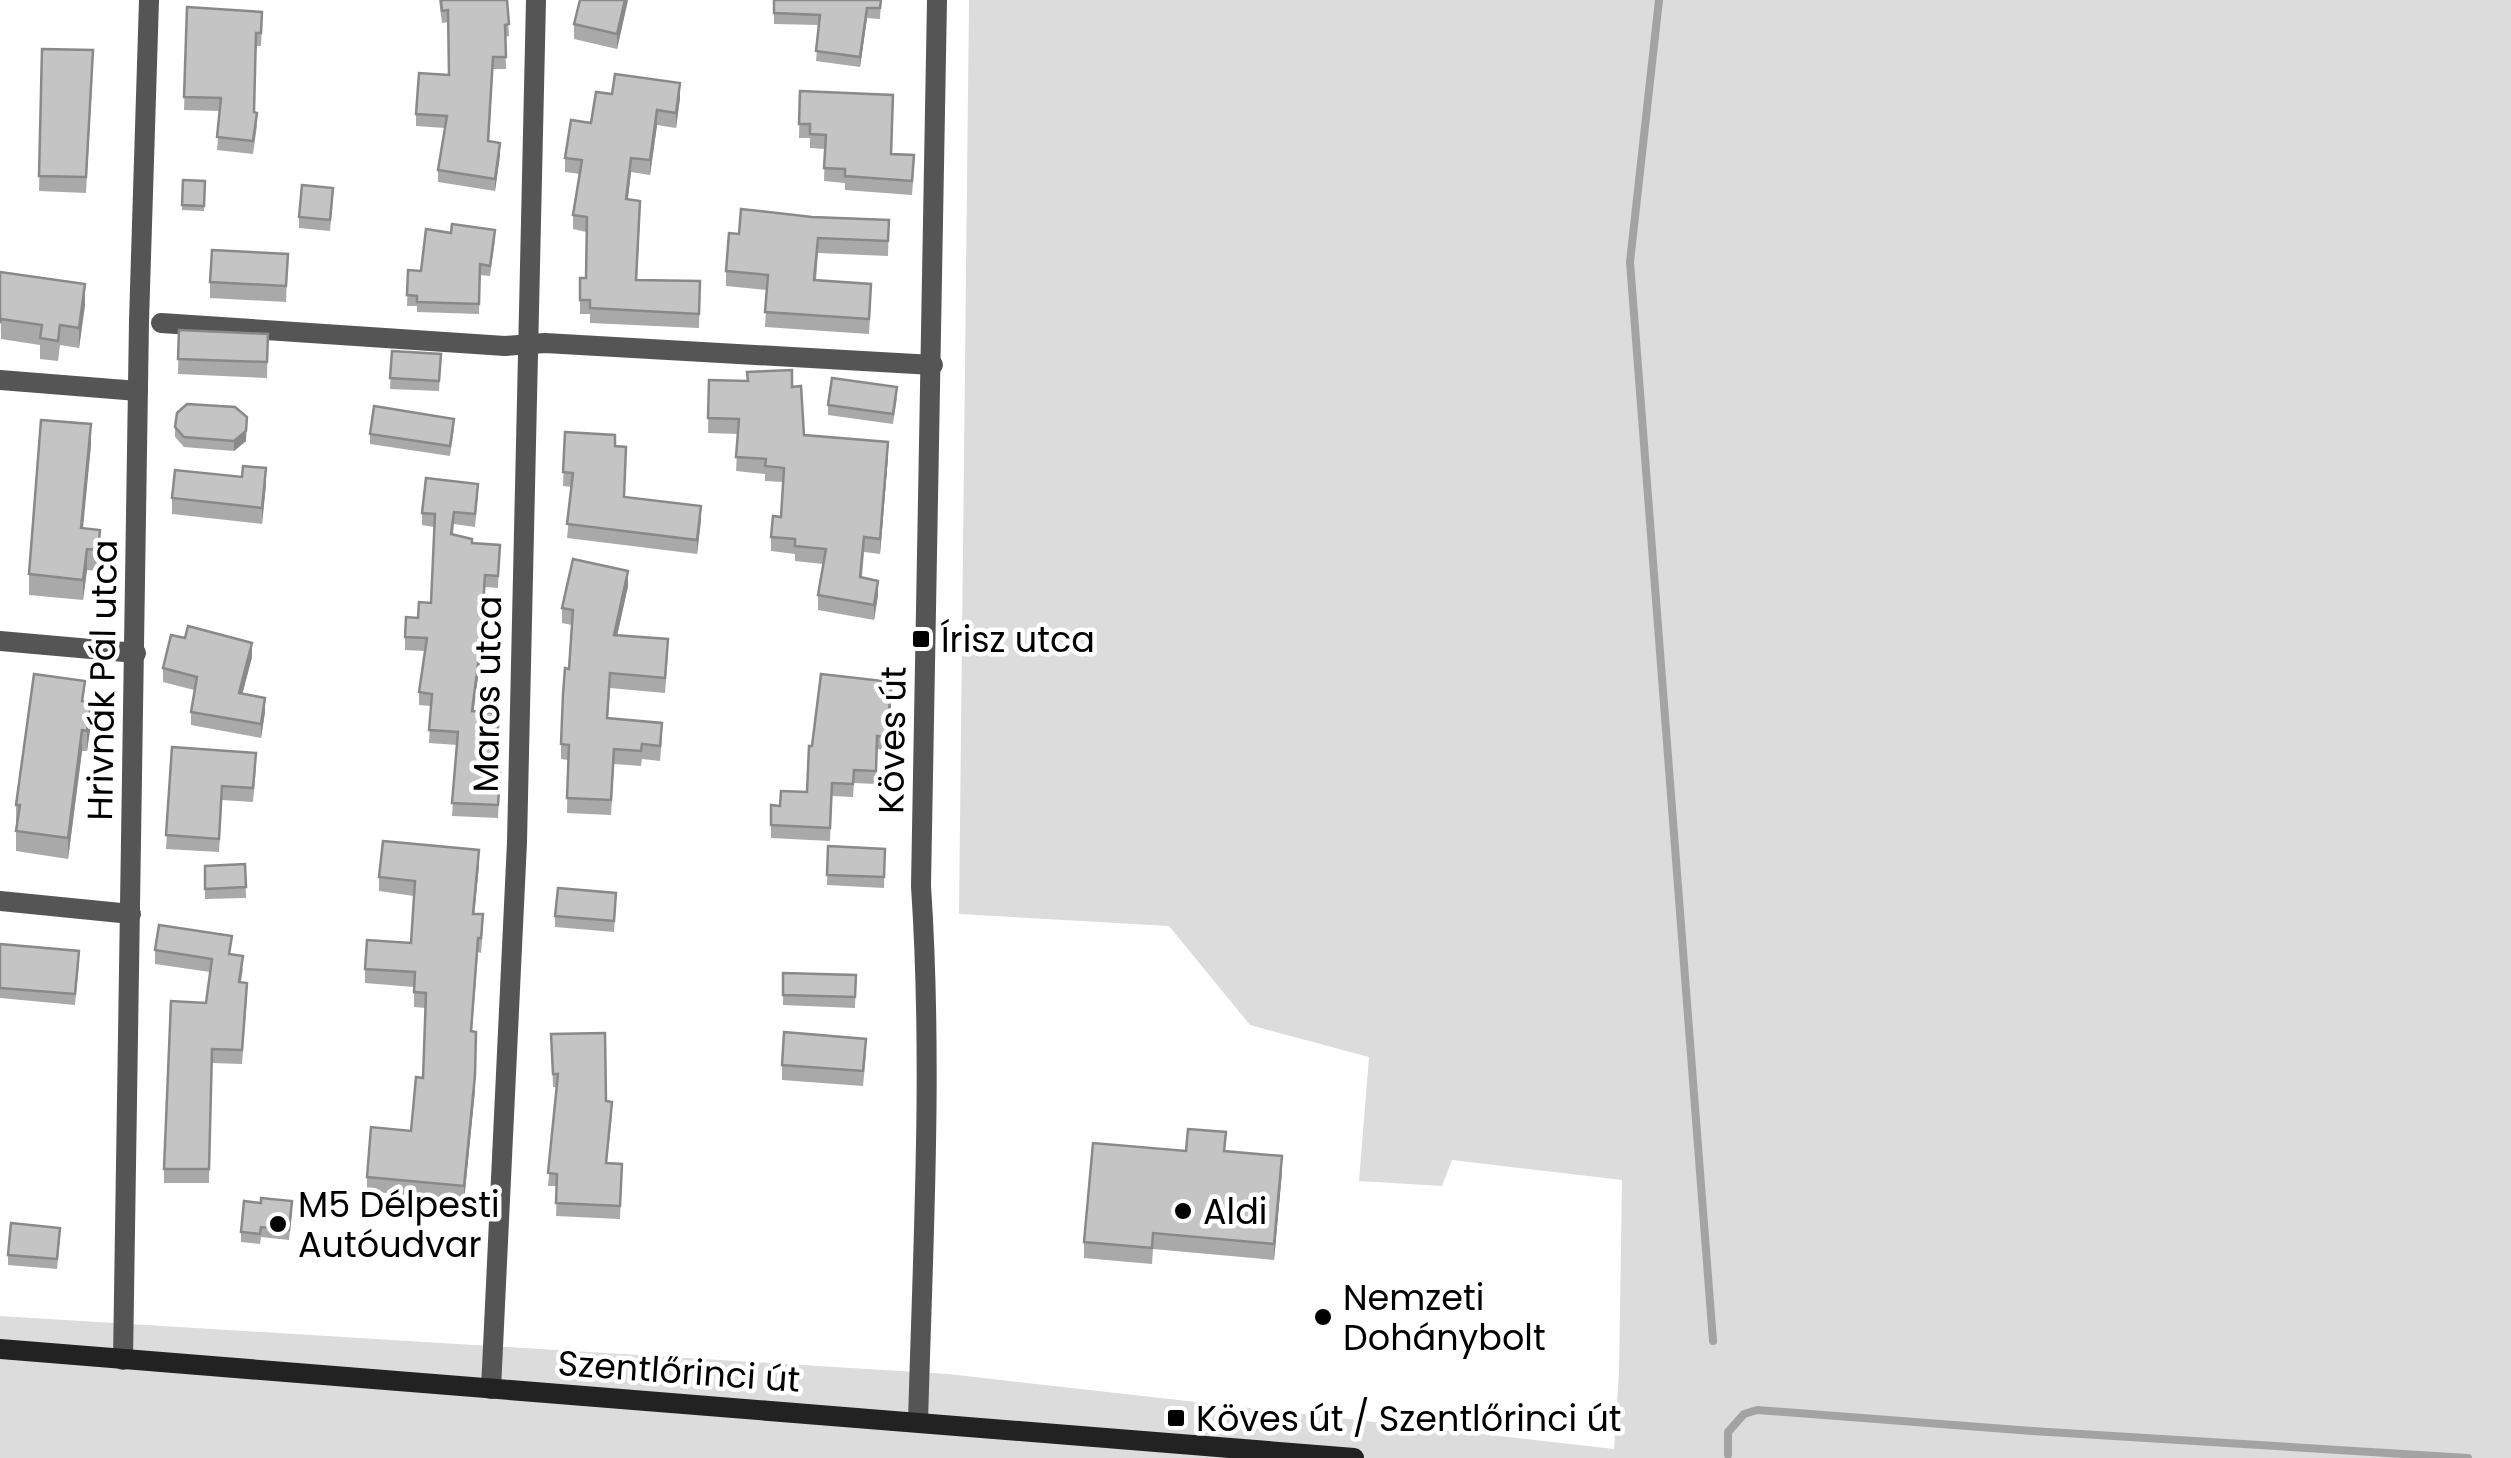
<svg xmlns="http://www.w3.org/2000/svg" width="2511" height="1458" font-family="Poppins,sans-serif">
	<style>
		.green { fill: #dcdcdc }
		.lines { fill: none; stroke-linecap: round; stroke-linejoin: round }
		.stream { stroke: #a3a3a3; stroke-width: 8 }
		.minor { stroke: #555; stroke-width: 20 }
		.tertiary { stroke: #555; stroke-width: 20 }
		.secondary { stroke: #222; stroke-width: 20 }
		.wall { fill: #a9a9a9 }
		.shaded-wall { fill: #898989 }
		.building { fill: #c4c4c4; stroke: #898989; stroke-width: 2.5 }
		.poi-dot { fill: #000; stroke: #fff; stroke-width: 4 }
		.labels { text-anchor: middle; dominant-baseline: central; stroke-width: 9; stroke-linejoin: round; paint-order: stroke }
		.poi-label { font-size: 35px; fill: #000; stroke: #fff; text-anchor: start }
		.street-label { font-size: 35px; fill: #000; stroke: #fff }
	</style>
	<rect width="100%" height="100%" fill="#fff"/>
	<path class="green" d="M969,0H2511V1458H0V1316L948,1374L1614,1449L1619,1372L1622,1180L1452,1160L1442,1186L1359,1181L1369,1057L1250,1025L1169,926L959,914Z"/>
	<g class="lines">
		<g class="stream">
			<path d="M1659,0L1630,262L1713,1341"/>
			<path d="M1728,1455V1432L1744,1414L1757,1410L2032,1431L2468,1458"/>
		</g>
		<g class="minor">
			<path d="M161,323L505,346L545,343L933,365"/>
			<path d="M0,380L138,391"/>
			<path d="M0,641L136,653"/>
			<path d="M0,901L131,914"/>
			<path d="M123,1360L139,321L149,0"/>
			<path d="M491,1389L517,842L536,0"/>
		</g>
		<path class="tertiary" d="M918,1422C923,1243 933,1065 921,886L937,0"/>
		<path class="secondary" d="M0,1349L1354,1458"/>
	</g>
	<g class="wall">
		<path d="M439,0H507L509,36L505,37L506,69H493L489,141L500,155L495,191L438,182V170L445,128L416,126V114L449,75L448,22L442,23Z"/>
		<path d="M628,0L617,49L574,39V24Z"/>
		<path d="M881,0L880,19L867,18L860,67L816,61L819,25L774,24V13Z"/>
		<path d="M187,7L262,25L261,46H256L254,112L257,126L253,154L217,150L220,111L184,110Z"/>
		<path d="M42,49L93,66L86,193L39,191Z"/>
		<path d="M800,91L914,169L912,195L845,190V183L824,181L825,149L810,148V138H799Z"/>
		<path d="M612,94L680,98L676,128L657,125L650,175L631,172L628,199L640,216L637,280L700,281L699,328L590,323V314H580V278H586V232L573,229V215L580,174L565,172V158Z"/>
		<path d="M183,180L205,181L204,211L182,210Z"/>
		<path d="M333,199L330,231L299,228V217Z"/>
		<path d="M812,217L889,220L888,256L818,253L816,281L871,299L869,334L765,327L767,290L726,286V271L739,234Z"/>
		<path d="M495,240L490,276L480,275L479,314L417,312V306H407L408,270L421,271Z"/>
		<path d="M288,254L286,302L210,298V282Z"/>
		<path d="M0,272L85,305L79,348L60,345L58,361L40,359V345L1,339Z"/>
		<path d="M179,330L268,334L267,378L178,374Z"/>
		<path d="M392,351L441,354L439,391L390,389Z"/>
		<path d="M709,380L792,387L804,435L888,457L880,554L864,552L862,578L878,595L874,620L818,610V595L823,564L795,561V554L771,551V537L781,517L783,482L765,481V474L736,471L738,434L708,433Z"/>
		<path d="M897,398L893,424L828,415V405Z"/>
		<path d="M175,427L246,441L234,451L184,447L175,437Z"/>
		<path d="M454,429L450,456L370,444V434Z"/>
		<path d="M565,432L615,446L625,497L701,520L697,554L567,538L572,487L563,486Z"/>
		<path d="M91,445L82,529L100,551L98,571L87,570L83,600L29,595V574Z"/>
		<path d="M266,484L262,524L172,514V498Z"/>
		<path d="M478,496L475,527L454,524L453,535L472,543L500,545L498,588L485,587L481,653L473,711L499,726L496,772H500L498,818L452,816L457,745L429,743L431,706L419,705V692L425,651L405,650V637L431,603L434,527L422,525V513Z"/>
		<path d="M628,586L617,635L668,654L665,693L610,688L608,718L662,738L660,761L642,759L641,766L614,764L611,815L567,813L568,760L561,759V744L572,625L562,623V608Z"/>
		<path d="M252,657L242,694L265,712L261,738L191,725V712L194,690L163,682V668Z"/>
		<path d="M892,695L886,750L877,749L876,784L854,783L853,797L832,796L830,841L771,838V805L780,806L807,792L812,746Z"/>
		<path d="M84,702L91,723L87,751H82L68,859L16,851V805Z"/>
		<path d="M172,747L256,767L253,802L222,800L219,852L166,849Z"/>
		<path d="M828,846L885,849L884,888L827,885Z"/>
		<path d="M245,864L246,898L205,899V866Z"/>
		<path d="M479,865L474,914L483,929L481,953L478,952L472,1031L475,1090L464,1201L367,1191V1177L411,1131L423,1078L426,1008L414,1007V987L365,983V969L411,943L414,896L379,891V877Z"/>
		<path d="M616,903L614,932L555,927V916Z"/>
		<path d="M0,944L79,962L75,1005L0,998Z"/>
		<path d="M155,950L231,954L243,969L241,982L247,997L242,1064L212,1063L209,1183H164V1169L206,1003L210,972L155,964Z"/>
		<path d="M783,973L856,975L855,1008L783,1005Z"/>
		<path d="M551,1034L606,1101L612,1115L607,1163L622,1164L620,1219L556,1216L557,1186H548L557,1087H553Z"/>
		<path d="M866,1054L863,1086L782,1080V1065Z"/>
		<path d="M1186,1151H1226L1282,1172L1274,1260L1153,1249L1152,1264L1084,1258V1242Z"/>
		<path d="M292,1212L289,1240L261,1237L260,1244L241,1242V1232Z"/>
		<path d="M60,1238L57,1269L8,1265V1255Z"/>
	</g>
	<g class="shaded-wall">
		<path d="M625,0H628L617,49V34Z"/>
		<path d="M867,8V18L860,67V57Z"/>
		<path d="M680,83V98L676,128V113Z"/>
		<path d="M657,110V125L650,175V160Z"/>
		<path d="M500,143V155L495,191V179Z"/>
		<path d="M631,158V172L626,213V199Z"/>
		<path d="M85,284V305L79,348V328Z"/>
		<path d="M247,417L246,441L234,451V441Z"/>
		<path d="M91,424V445L81,549V528Z"/>
		<path d="M888,442V457L880,554V539Z"/>
		<path d="M266,468V484L262,524V508Z"/>
		<path d="M701,506V520L697,554V540Z"/>
		<path d="M87,549V570L83,600V580Z"/>
		<path d="M628,571V586L614,650V635Z"/>
		<path d="M878,581V595L874,620V605Z"/>
		<path d="M485,587L481,653L472,724V711Z"/>
		<path d="M252,643V657L239,707V693Z"/>
		<path d="M892,682V695L886,750V737Z"/>
		<path d="M265,698V712L261,738V724Z"/>
		<path d="M91,703V723L87,751V731Z"/>
		<path d="M82,730V751L68,859V838Z"/>
		<path d="M479,850V865L473,928V914Z"/>
		<path d="M476,1032L475,1090L464,1201V1186Z"/>
		<path d="M1282,1156V1172L1274,1260V1244Z"/>
	</g>
	<g class="building">
		<path d="M441,0H507L509,24L505,25L506,57H493L488,141L500,143L495,179L438,170L447,116L416,114L419,73L449,75L448,10L442,11Z"/>
		<path d="M580,0H625L617,34L574,24Z"/>
		<path d="M774,0H881L880,8H867L860,57L816,51L820,15L774,13Z"/>
		<path d="M187,7L262,12L261,33H256L254,112L257,113L253,141L217,137L221,98L184,97Z"/>
		<path d="M42,49L93,50L86,177L39,176Z"/>
		<path d="M615,74L680,83L676,113L657,110L650,160L631,158L626,199L640,201L636,280L700,281L699,314L590,308V300H580V278H586L587,217L573,215L582,160L565,158L571,120L591,123L596,92L612,94Z"/>
		<path d="M800,91L893,95L891,154L914,155L912,181L845,176V169L824,168L826,135L810,134V124H799Z"/>
		<path d="M183,180L205,181L204,206L182,205Z"/>
		<path d="M302,185L333,188L330,220L299,217Z"/>
		<path d="M741,209L812,217L889,220L888,241L818,238L814,280L871,284L869,319L765,312L768,275L726,271L729,233L739,234Z"/>
		<path d="M452,224L495,230L490,266L480,264L479,304L417,302V296L407,295L408,270L421,271L426,229L451,233Z"/>
		<path d="M212,250L288,254L286,286L210,282Z"/>
		<path d="M0,272L85,284L79,328L60,325L58,341L40,338L42,325L1,319L0,323Z"/>
		<path d="M179,330L268,334L267,362L178,359Z"/>
		<path d="M392,351L441,354L439,381L390,378Z"/>
		<path d="M792,370V387L801,386L804,435L888,442L880,539L864,537L860,577L878,581L874,605L818,595L826,549L795,546V539L771,537L773,516L781,517L784,468L765,466L766,459L736,457L739,419L708,418L709,380L748,381L747,372Z"/>
		<path d="M832,378L897,387L893,414L828,405Z"/>
		<path d="M187,404L235,407L247,417L246,431L234,441L184,437L175,427L177,413Z"/>
		<path d="M374,406L454,419L450,446L370,434Z"/>
		<path d="M41,420L91,424L81,528L100,530L98,550L87,549L83,580L29,574Z"/>
		<path d="M565,432L615,435V446L626,447L624,497L701,506L697,540L567,524L573,473L563,472Z"/>
		<path d="M243,466L266,468L262,508L172,498L175,470L242,477Z"/>
		<path d="M426,478L478,484L475,514L454,512L451,534L472,539V543L500,545L498,576L485,575L481,641L472,711L499,713L495,772H500L498,805L452,803L458,732L429,730L432,694L419,692L427,638L405,637L406,617L418,618L419,602L431,603L435,514L422,513Z"/>
		<path d="M573,559L628,571L614,635L668,639L665,678L610,673L607,718L662,723L660,746L642,744L641,751L614,749L611,800L567,798L569,745L561,744L563,694L565,668L569,669L573,610L562,608Z"/>
		<path d="M188,626L252,643L239,693L265,698L261,724L191,712L197,677L163,668L171,635L185,638Z"/>
		<path d="M34,674L85,681L82,701L91,703L87,731L82,730L68,838L16,831L20,805H16Z"/>
		<path d="M821,674L892,682L886,737L877,736L876,771L854,770L853,784L832,783L830,828L771,825V805L780,806L781,791L807,792L809,746H812Z"/>
		<path d="M172,747L256,753L253,788L222,786L219,839L166,835Z"/>
		<path d="M383,841L479,850L473,914H483L481,938H478L471,1031L476,1032L475,1075L464,1186L367,1177L371,1127L411,1131L416,1077L423,1078L426,993L414,992L415,972L365,969L367,940L411,943L415,881L379,877Z"/>
		<path d="M828,846L885,849L884,877L827,875Z"/>
		<path d="M245,864L246,887L205,889V866Z"/>
		<path d="M558,888L616,893L614,921L555,916Z"/>
		<path d="M159,925L232,936L229,954L243,956L239,982L247,983L242,1050L212,1049L209,1169H164L171,1001L206,1003L212,959L155,950Z"/>
		<path d="M0,944L79,951L75,994L0,988Z"/>
		<path d="M783,973L856,975L855,997L783,995Z"/>
		<path d="M784,1032L866,1039L863,1071L782,1065Z"/>
		<path d="M605,1033L606,1101L612,1102L606,1163L622,1164L620,1206L556,1203L557,1174L548,1173L558,1074H553L551,1034Z"/>
		<path d="M1188,1129L1226,1132L1224,1151L1282,1156L1274,1244L1153,1233L1152,1248L1084,1242L1093,1143L1186,1151Z"/>
		<path d="M261,1198L292,1201L289,1230L261,1227L260,1234L241,1232L244,1201L261,1203Z"/>
		<path d="M11,1223L60,1228L57,1259L8,1255Z"/>
	</g>
	<g class="poi-dot">
		<rect x="911" y="629" width="20" height="20" rx="5"/>
		<circle cx="1183" cy="1211" r="10"/>
		<circle cx="278" cy="1224" r="10"/>
		<circle cx="1323" cy="1317" r="10"/>
		<rect x="1166" y="1408" width="20" height="20" rx="5"/>
	</g>
	<g class="labels">
		<g class="poi-label">
			<text x="941" y="639">Írisz utca</text>
			<text x="298" y="1204">M5 Délpesti<tspan x="298" dy="40">Autóudvar</tspan></text>
			<text x="1203" y="1211">Aldi</text>
			<text x="1343" y="1297">Nemzeti<tspan x="1343" dy="40">Dohánybolt</tspan></text>
			<text x="1196" y="1418">Köves út / Szentlőrinci út</text>
		</g>
		<g class="street-label">
			<text transform="translate(102 680) rotate(-89)">Hrivnák Pál utca</text>
			<text transform="translate(487 694) rotate(-89)">Maros utca</text>
			<text transform="translate(892 740) rotate(-89)">Köves út</text>
			<text transform="translate(679 1371) rotate(4)">Szentlőrinci út</text>
		</g>
	</g>
</svg>
